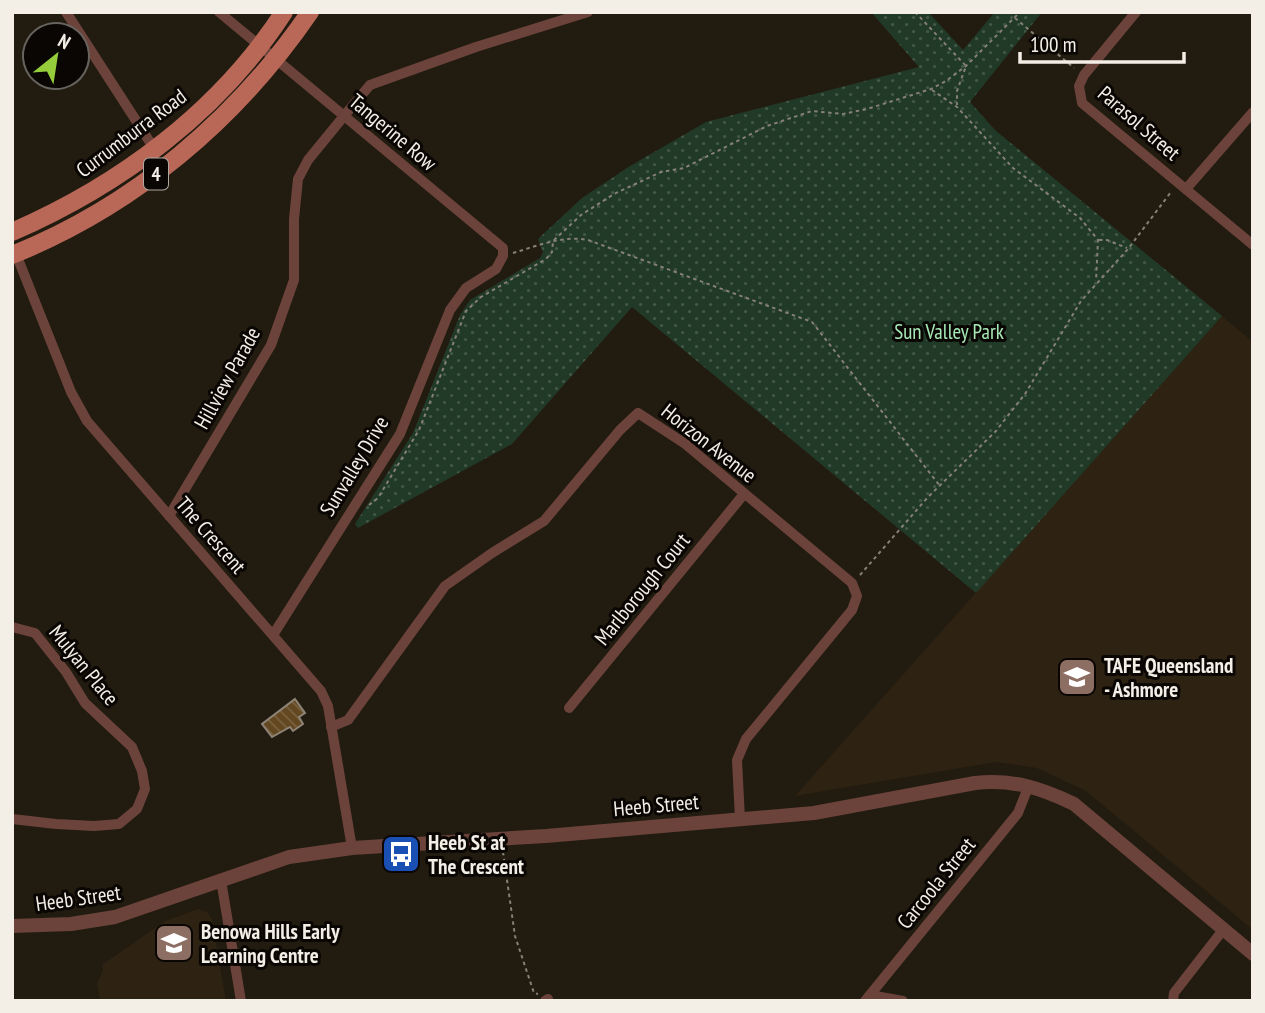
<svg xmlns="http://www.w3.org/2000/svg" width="1265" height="1013" font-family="'PT Sans Narrow',sans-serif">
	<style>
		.built { fill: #2e2212 }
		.park { fill: url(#park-dots) }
		.building { fill: url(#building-back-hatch); stroke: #8e8477; stroke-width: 2 }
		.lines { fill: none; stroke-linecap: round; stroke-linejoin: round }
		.path { stroke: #868076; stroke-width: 2; stroke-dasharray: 3.5 3.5; stroke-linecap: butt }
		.minor { stroke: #6b433b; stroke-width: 10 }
		.tertiary { stroke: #6b433b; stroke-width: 14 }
		.primary { stroke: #b96858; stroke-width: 18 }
		.labels { text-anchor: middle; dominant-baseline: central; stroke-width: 6; stroke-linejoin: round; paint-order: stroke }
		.shield { fill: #090603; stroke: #ada8a2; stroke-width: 2 }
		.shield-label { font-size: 19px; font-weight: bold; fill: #f3eee6 }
		.street-label { font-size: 21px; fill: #f3eee6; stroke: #090603 }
		.park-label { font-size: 21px; fill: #a7e9b6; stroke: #090603 }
		.poi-label { font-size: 21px; font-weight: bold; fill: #f3eee6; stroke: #090603; text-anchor: start }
	</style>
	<defs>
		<pattern id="park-dots" width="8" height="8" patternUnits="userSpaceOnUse" patternTransform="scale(1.75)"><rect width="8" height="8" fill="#213a27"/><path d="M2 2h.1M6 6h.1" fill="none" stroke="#425746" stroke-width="1.8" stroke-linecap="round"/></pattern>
		<pattern id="building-back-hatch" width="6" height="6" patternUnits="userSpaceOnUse" patternTransform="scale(1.75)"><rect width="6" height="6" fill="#624720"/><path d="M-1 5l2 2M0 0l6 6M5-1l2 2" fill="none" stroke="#796240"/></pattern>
	</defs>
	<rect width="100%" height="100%" fill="#221b10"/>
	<g class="built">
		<path d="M1222,316L1253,342V930L1086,791L1037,768L996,762L795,796Z"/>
		<path d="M198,909L207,912L212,919L226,1001H100L97,983L103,971L102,965L165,921Z"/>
	</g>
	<path class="park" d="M871,12H928L963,50L995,12H1042L970,102L996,131L1222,316L976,593L632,307L512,444L358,528L355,524L413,433L460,315L470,300L540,258L543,252L538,239L582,198L630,166L706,122L919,67Z"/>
	<path class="building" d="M295,699L305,713L299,717L303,724L293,731L290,727L272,737L262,724Z"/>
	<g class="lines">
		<g class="path">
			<path d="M915,12L966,66L957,91V105"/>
			<path d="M1015,18L1074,68"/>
			<path d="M932,90L957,107L1013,168L1080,218L1098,240L1096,281"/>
			<path d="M1099,240H1107L1127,248"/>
			<path d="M513,253C537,246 563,235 588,240L812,322L940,486"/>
			<path d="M369,505L378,498L419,430L466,311L481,297L546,259L552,252L553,241L581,215L614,194L661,172L684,168L767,126L812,111L843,114L867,109L931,89L946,81L966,66L1020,12"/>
			<path d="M860,575L928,497L996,431L1025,394L1081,301L1128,249L1171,192"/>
			<path d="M503,852L515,936L534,993L538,994"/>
		</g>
		<g class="minor">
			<path d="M66,12L155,150"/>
			<path d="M219,12L503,248V256L496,269L466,288L450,310L400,434L273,635"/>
			<path d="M1136,12L1084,75L1079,86L1082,103L1253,245"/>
			<path d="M1186,189L1253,112"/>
			<path d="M16,254L71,392L87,421L321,691L328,706L352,848"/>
			<path d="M169,516L271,345L294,280V219L298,179L308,160L344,116L370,85L476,47L588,12"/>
			<path d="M12,627L35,633L66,672L85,703L132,747L142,771L145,789L137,809L119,824L94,826L56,824L12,819"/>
			<path d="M569,708L744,494"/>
			<path d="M331,727L348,720L445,586L492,553L544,521L620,430L638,413L684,443L852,583L857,596L852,610L746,739L737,760L740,819"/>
			<path d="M221,880L241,1001"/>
			<path d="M870,995L903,1001"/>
			<path d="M545,1001L548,999"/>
			<path d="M865,1001L1018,813L1029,785"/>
			<path d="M1173,1001L1174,993L1223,930"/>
		</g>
		<path class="tertiary" d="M12,926L71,924L115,917L289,857L352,848L546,836L814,813L975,783C1013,779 1041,788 1074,804L1253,954"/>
		<g class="primary">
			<path d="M12,232C120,185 219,112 284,12"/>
			<path d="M12,255C134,206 236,120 310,12"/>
		</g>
	</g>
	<defs>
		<symbol id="university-square" viewBox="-11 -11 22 22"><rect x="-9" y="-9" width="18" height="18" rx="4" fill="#8d6e63" stroke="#090603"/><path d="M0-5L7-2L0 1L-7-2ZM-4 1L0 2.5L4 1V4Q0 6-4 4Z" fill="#fff"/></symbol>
		<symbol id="bus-square" viewBox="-11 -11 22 22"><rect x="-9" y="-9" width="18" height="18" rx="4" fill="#1a4fb4" stroke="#090603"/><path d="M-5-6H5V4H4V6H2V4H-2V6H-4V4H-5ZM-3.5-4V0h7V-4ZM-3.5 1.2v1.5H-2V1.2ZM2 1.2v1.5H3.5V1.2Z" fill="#fff"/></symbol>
		<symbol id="school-square" viewBox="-11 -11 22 22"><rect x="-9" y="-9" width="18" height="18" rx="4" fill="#8d6e63" stroke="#090603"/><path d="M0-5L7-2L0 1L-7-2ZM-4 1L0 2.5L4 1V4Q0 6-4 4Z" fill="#fff"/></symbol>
	</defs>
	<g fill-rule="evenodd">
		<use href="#university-square" x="1055" y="655" width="44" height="44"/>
		<use href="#bus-square" x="379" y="832" width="44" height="44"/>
		<use href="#school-square" x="152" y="921" width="44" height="44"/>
	</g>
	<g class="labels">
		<rect class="shield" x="144" y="158.5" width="24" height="31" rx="5"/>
		<g class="shield-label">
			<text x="156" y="174">4</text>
		</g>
		<g class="street-label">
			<text transform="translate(1139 123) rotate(41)">Parasol Street</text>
			<text transform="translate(393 132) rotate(40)">Tangerine Row</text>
			<text transform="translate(131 133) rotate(-37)">Currumburra Road</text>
			<text transform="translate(227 378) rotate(-61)">Hillview Parade</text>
			<text transform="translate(709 443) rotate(38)">Horizon Avenue</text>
			<text transform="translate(354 466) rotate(-59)">Sunvalley Drive</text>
			<text transform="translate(211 535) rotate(49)">The Crescent</text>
			<text transform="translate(642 589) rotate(-51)">Marlborough Court</text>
			<text transform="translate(84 665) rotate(51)">Mulyan Place</text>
			<text transform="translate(656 805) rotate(-5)">Heeb Street</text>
			<text transform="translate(936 883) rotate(-51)">Carcoola Street</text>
			<text transform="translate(78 898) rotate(-8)">Heeb Street</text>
		</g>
		<g class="park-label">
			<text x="949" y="331">Sun Valley Park</text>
		</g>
		<g class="poi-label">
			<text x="1104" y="665">TAFE Queensland<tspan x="1104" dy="24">- Ashmore</tspan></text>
			<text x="428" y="842">Heeb St at<tspan x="428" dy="24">The Crescent</tspan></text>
			<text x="201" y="931">Benowa Hills Early<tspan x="201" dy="24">Learning Centre</tspan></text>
		</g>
	</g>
	<rect width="1265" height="1013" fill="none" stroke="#f3eee6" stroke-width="28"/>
	<g transform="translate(56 56) rotate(30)"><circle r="33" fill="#090603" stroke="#67635e" stroke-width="2"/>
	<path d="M0-5L12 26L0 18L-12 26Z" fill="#95cc3b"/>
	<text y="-10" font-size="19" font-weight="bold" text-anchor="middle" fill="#f3eee6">N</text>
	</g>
	<path d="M1020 52v10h164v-10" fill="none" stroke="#f3eee6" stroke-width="3.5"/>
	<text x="1030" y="52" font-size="21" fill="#f3eee6" stroke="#090603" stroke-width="5" paint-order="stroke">100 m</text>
</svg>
